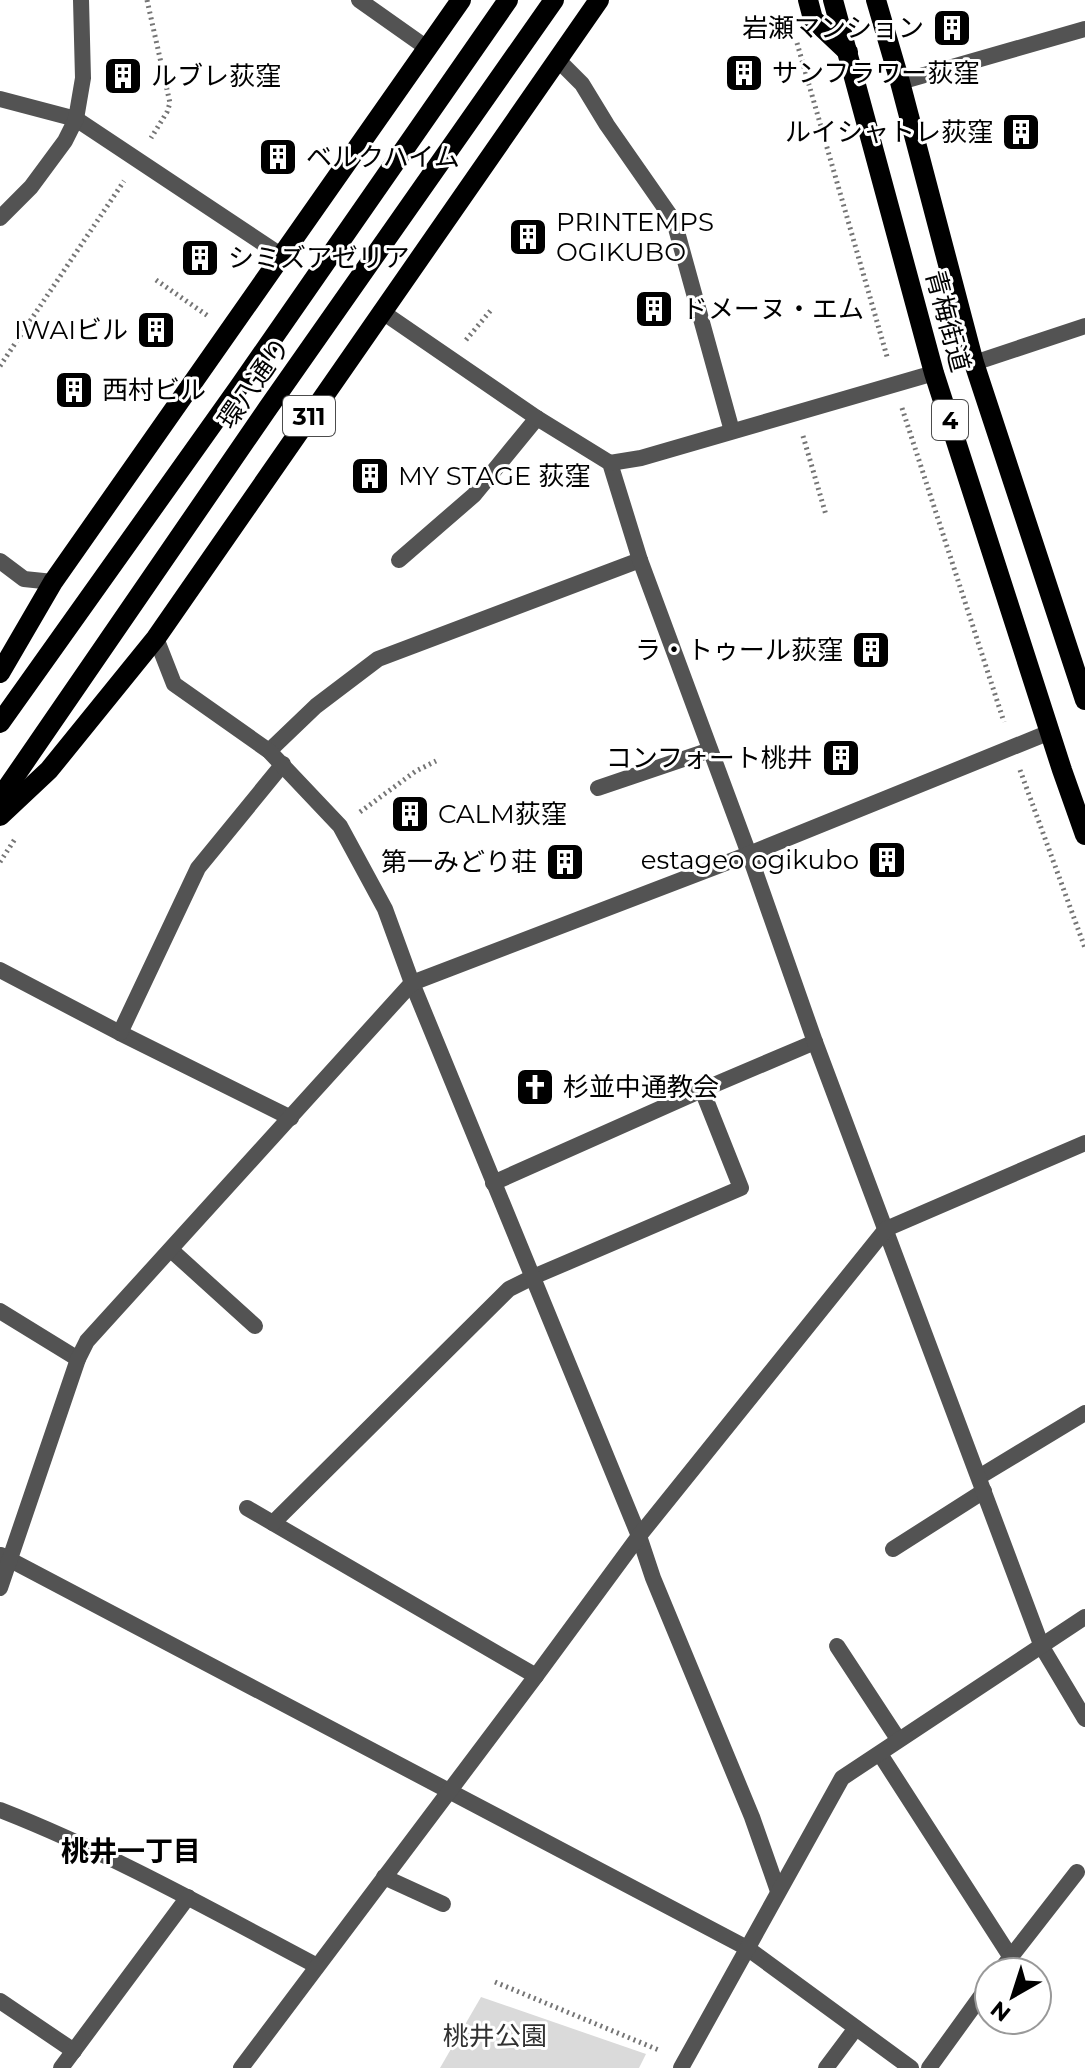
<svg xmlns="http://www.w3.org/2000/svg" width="1085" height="2068" font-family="Montserrat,'Noto Sans JP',sans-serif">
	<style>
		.green { fill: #dadada }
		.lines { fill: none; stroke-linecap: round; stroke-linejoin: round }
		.path { stroke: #757575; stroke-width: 5; stroke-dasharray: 2 4; stroke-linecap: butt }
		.service { stroke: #535353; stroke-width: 16 }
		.minor { stroke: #535353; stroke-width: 16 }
		.primary { stroke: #000; stroke-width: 20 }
		.labels { text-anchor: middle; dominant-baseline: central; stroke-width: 6; stroke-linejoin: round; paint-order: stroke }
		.shield { fill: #fff; stroke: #4c4c4c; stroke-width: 2 }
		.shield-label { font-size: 24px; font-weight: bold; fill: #000 }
		.poi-label { font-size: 26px; fill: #000; stroke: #fff; text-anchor: start }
		.street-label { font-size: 26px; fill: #000; stroke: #fff }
		.park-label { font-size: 26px; fill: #313131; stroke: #fff }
		.neighbourhood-label { font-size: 28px; font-weight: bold; fill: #000; stroke: #fff }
	</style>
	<rect width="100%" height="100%" fill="#fff"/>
	<path class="green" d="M481,1997L646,2054L639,2068H440Z"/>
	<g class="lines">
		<g class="path">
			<path d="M147,0L170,103L167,112L151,138"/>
			<path d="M797,43L888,360"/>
			<path d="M156,280L208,316"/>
			<path d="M466,340L491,310"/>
			<path d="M0,366L124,181"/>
			<path d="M902,408L1004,722"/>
			<path d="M803,436L826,515"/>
			<path d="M1020,770L1085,948"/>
			<path d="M360,812L416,771L436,761"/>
			<path d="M0,862L15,839"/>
			<path d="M495,1982L661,2051"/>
		</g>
		<g class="service">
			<path d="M359,0L427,48"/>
			<path d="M557,59L582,84L607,125L674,221L732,431"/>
			<path d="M399,560L474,495L537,418"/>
			<path d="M269,751L316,706L378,659L640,560"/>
			<path d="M598,788L710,750"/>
			<path d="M0,970L120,1033L291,1118"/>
			<path d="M120,1033L198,868L283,764"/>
			<path d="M493,1183L702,1090L815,1042"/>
			<path d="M171,1250L255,1326"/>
			<path d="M0,1311L78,1359"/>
			<path d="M979,1477L1085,1413"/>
			<path d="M247,1508L536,1676"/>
			<path d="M273,1523L509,1289L533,1277L741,1188L702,1090"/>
			<path d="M893,1549L984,1491"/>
			<path d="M837,1646L898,1739"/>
			<path d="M880,1754L1010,1956"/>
			<path d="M0,1810C110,1853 213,1911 317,1966"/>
			<path d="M384,1877L443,1904"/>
			<path d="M999,1972L1077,1872"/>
			<path d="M0,2001L74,2051"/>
			<path d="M61,2068L188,1897"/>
			<path d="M826,2068L856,2028"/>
			<path d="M929,2068L989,1985"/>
		</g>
		<g class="minor">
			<path d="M900,82L1085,29"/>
			<path d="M0,99L76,119L282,256"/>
			<path d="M0,218L31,187L65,141L76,119L83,78L81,0"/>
			<path d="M381,311L537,418L610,463L640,560L749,854L815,1042L1042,1647L1085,1719"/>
			<path d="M974,363L1085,326"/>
			<path d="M610,463L641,458L934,373"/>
			<path d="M0,561L24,579L53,582"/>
			<path d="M156,638L174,684L269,751L340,826L385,909L412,983L639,1536L653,1578L752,1817L778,1891"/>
			<path d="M1,1555L747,1948L911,2068"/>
			<path d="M0,1588L78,1359L87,1341L412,983L749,854L1050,732"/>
			<path d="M241,2068L536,1676L639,1536L886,1229L1085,1143"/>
			<path d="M681,2068L842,1778L1085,1617"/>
		</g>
		<g class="primary">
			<path d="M808,0L813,19L848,52"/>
			<path d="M833,0L934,373L1062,770L1085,835"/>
			<path d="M876,0L900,82L974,363L1085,700"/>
			<path d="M0,673L53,582L461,0"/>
			<path d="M0,723L239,387L508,0"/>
			<path d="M0,798L268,408L554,0"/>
			<path d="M0,816L49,770L156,638L599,0"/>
		</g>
	</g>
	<defs>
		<symbol id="building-square" viewBox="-11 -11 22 22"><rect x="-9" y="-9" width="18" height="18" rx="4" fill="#000" stroke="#fff"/><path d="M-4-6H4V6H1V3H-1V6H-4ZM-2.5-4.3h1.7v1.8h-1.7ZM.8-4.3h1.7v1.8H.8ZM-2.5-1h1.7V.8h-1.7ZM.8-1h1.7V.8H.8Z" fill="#fff"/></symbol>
		<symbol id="church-square" viewBox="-11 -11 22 22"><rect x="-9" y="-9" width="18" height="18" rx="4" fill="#000" stroke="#fff"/><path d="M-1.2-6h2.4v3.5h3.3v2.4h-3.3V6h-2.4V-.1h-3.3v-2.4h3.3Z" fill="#fff"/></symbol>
	</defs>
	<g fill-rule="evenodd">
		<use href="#building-square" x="930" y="6" width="44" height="44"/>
		<use href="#building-square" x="722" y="51" width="44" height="44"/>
		<use href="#building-square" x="101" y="54" width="44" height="44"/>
		<use href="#building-square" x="999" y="110" width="44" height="44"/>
		<use href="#building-square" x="256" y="135" width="44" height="44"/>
		<use href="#building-square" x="506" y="215" width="44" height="44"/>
		<use href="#building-square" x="178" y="236" width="44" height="44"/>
		<use href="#building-square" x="632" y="287" width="44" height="44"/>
		<use href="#building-square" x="134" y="308" width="44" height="44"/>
		<use href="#building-square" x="52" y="368" width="44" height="44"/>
		<use href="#building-square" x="348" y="454" width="44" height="44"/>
		<use href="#building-square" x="849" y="628" width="44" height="44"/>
		<use href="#building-square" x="819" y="736" width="44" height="44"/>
		<use href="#building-square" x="388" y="792" width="44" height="44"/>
		<use href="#building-square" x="865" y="838" width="44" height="44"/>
		<use href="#building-square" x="543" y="840" width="44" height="44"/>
		<use href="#church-square" x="513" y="1065" width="44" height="44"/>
	</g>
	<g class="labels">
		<g class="shield">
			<rect x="283" y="396" width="52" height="40" rx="6"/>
			<rect x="932" y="400" width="36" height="40" rx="6"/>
		</g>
		<g class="shield-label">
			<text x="309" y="416">311</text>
			<text x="950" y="420">4</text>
		</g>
		<g class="poi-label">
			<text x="924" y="28" text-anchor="end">岩瀬マンション</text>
			<text x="772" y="73">サンフラワー荻窪</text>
			<text x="151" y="76">ルブレ荻窪</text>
			<text x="993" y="132" text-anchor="end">ルイシャトレ荻窪</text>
			<text x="306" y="157">ベルクハイム</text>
			<text x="556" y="222">PRINTEMPS<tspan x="556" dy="30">OGIKUBO</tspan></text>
			<text x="228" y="258">シミズアゼリア</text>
			<text x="682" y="309">ドメーヌ・エム</text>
			<text x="128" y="330" text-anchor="end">IWAIビル</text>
			<text x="102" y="390">西村ビル</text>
			<text x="398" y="476">MY STAGE 荻窪</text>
			<text x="843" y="650" text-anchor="end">ラ・トゥール荻窪</text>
			<text x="813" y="758" text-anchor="end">コンフォート桃井</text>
			<text x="438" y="814">CALM荻窪</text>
			<text x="859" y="860" text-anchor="end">estageo ogikubo</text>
			<text x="537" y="862" text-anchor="end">第一みどり荘</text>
			<text x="563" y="1087">杉並中通教会</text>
		</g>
		<g class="street-label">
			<text transform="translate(948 321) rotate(75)">青梅街道</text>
			<text transform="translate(254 383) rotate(-55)">環八通り</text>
		</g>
		<g class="park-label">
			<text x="495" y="2036">桃井公園</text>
		</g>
		<g class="neighbourhood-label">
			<text x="131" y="1851">桃井一丁目</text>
		</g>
	</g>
	<g transform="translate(1013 1996) rotate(219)"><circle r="38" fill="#ffffff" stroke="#999999" stroke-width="2"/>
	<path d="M0-6L14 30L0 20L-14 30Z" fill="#000000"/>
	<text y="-12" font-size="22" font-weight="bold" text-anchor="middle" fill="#000000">N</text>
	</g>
</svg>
